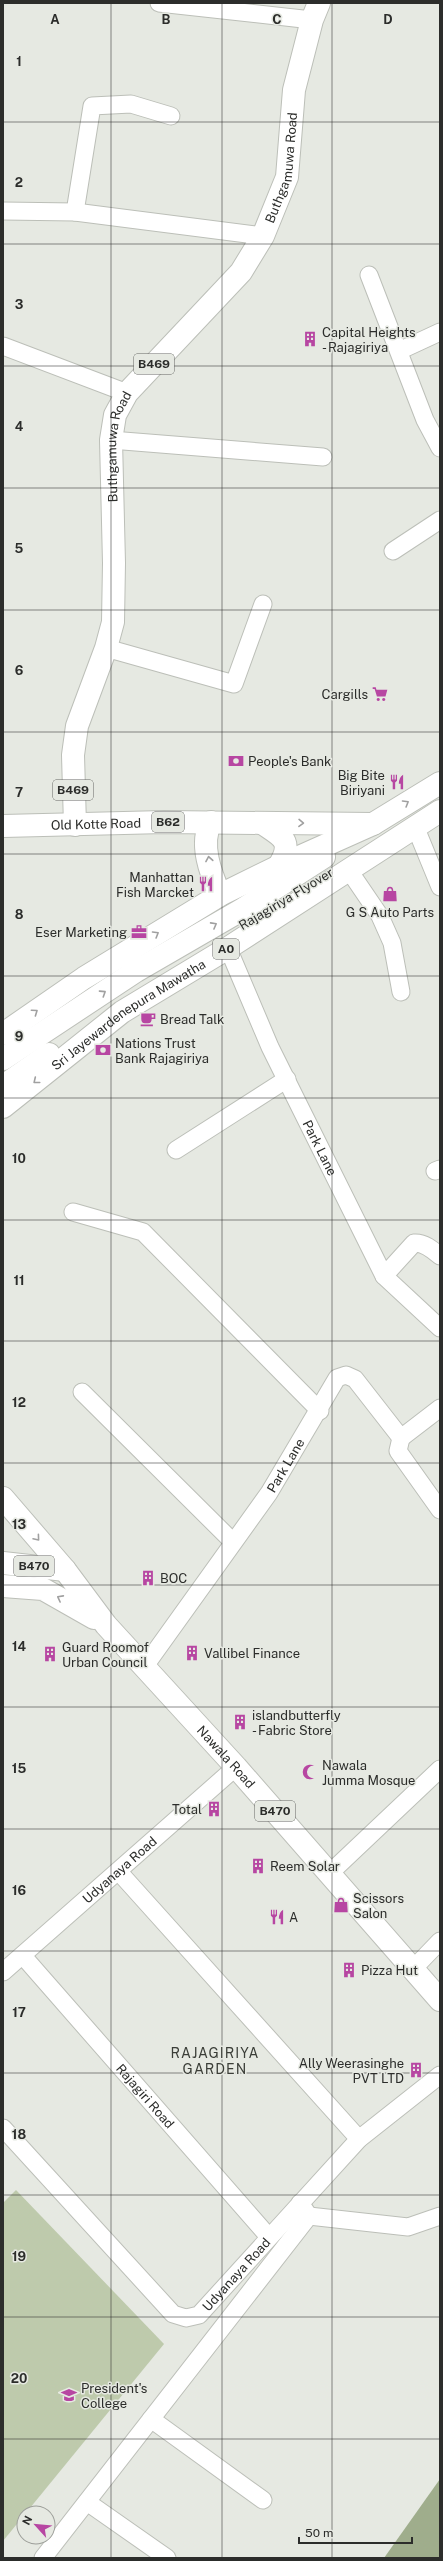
<svg xmlns="http://www.w3.org/2000/svg" width="443" height="2561" font-family="'Public Sans',sans-serif">
	<style>
		.green { fill: #becaac }
		.water { fill: #9fad8c }
		.lines { fill: none; stroke-linecap: round; stroke-linejoin: round }
		.minor-casing { stroke: #bcbfb8; stroke-width: 19 }
		.major-casing { stroke: #bcbfb8; stroke-width: 24 }
		.highway-casing { stroke: #bcbfb8; stroke-width: 24 }
		.minor { stroke: #fff; stroke-width: 17 }
		.major { stroke: #fff; stroke-width: 22 }
		.highway { stroke: #fff; stroke-width: 22 }
		.oneway { stroke: #a0a0a0 }
		.grid { fill: none; stroke: #2c2d2b; stroke-width: 1; stroke-opacity: 0.55 }
		.labels { text-anchor: middle; dominant-baseline: central; stroke-width: 3; stroke-linejoin: round; paint-order: stroke }
		.shield { fill: #e6e9e2; stroke: #646562; stroke-width: 1 }
		.shield-label { font-size: 12px; font-weight: bold; fill: #2c2d2b }
		.street-label { font-size: 13px; fill: #2c2d2b; stroke: #e6e9e2 }
		.poi-label { font-size: 13px; fill: #2c2d2b; stroke: #e6e9e2; text-anchor: start }
		.neighbourhood-label { font-size: 14px; letter-spacing: 1px; fill: #3b3e38; stroke: #e6e9e2 }
		.grid-label { font-size: 13px; text-anchor: middle; font-weight: bold; fill: #2c2d2b; stroke: #e6e9e2; stroke-width: 3; stroke-linejoin: round; paint-order: stroke }
	</style>
	<rect width="100%" height="100%" fill="#e6e9e2"/>
	<path class="green" d="M16,2190L164,2344L3,2541V2203Z"/>
	<path class="water" d="M440,2479V2558H384Z"/>
	<g class="lines">
		<defs>
			<g id="minor">
				<path d="M159,3L312,20"/>
				<path d="M3,211L75,212L263,236"/>
				<path d="M75,212L92,106L131,104L171,116"/>
				<path d="M369,275L425,420L440,448"/>
				<path d="M3,346L127,393"/>
				<path d="M399,351L440,332"/>
				<path d="M111,440L323,457"/>
				<path d="M393,551L440,520"/>
				<path d="M106,648L234,684L263,604"/>
				<path d="M415,826L440,887"/>
				<path d="M348,869L380,916L392,943L401,992"/>
				<path id="s1" d="M228,948L270,1047L384,1276L440,1328"/>
				<path d="M176,1150L287,1079"/>
				<path d="M435,1171L440,1169"/>
				<path d="M73,1212L143,1232L320,1411"/>
				<path d="M384,1276L414,1243C424,1242 433,1250 440,1256"/>
				<path d="M82,1392L233,1542"/>
				<path d="M401,1438L398,1451L440,1510"/>
				<path id="s2" d="M145,1666L269,1493L337,1378L346,1375L355,1379L401,1438L440,1408"/>
				<path d="M119,1872L359,2139"/>
				<path d="M330,1873L440,1769"/>
				<path id="s3" d="M23,1956L269,2237"/>
				<path d="M413,1969L440,1941"/>
				<path id="s4" d="M3,1972L236,1767"/>
				<path id="s5" d="M3,2128L173,2314L186,2318L199,2315L359,2139L440,2075"/>
				<path d="M309,2216L408,2227L440,2216"/>
				<path d="M151,2419L263,2500"/>
				<path d="M87,2502L167,2558"/>
				<path d="M43,2558L309,2216L300,2203"/>
			</g>
			<g id="major">
				<path d="M262,823C282,837 294,840 279,866"/>
				<path id="s6" d="M75,825L73,755L77,726L106,648L113,622L114,563L111,440L115,415L127,393L241,272L263,236L287,177L294,90L312,20L319,3"/>
				<path id="s7" d="M3,826L164,822L373,824"/>
				<path id="s8" d="M3,1498L65,1570L106,1625L236,1767L440,2000"/>
				<path d="M3,1563L65,1570"/>
				<path d="M3,1586L43,1589L94,1618"/>
			</g>
			<g id="highway">
				<path d="M211,822C199,844 211,874 220,895"/>
				<path d="M3,1034L84,978L220,895L279,866L373,824L440,783"/>
				<path d="M3,1059L136,971L243,909L324,857"/>
				<path d="M3,1086L49,1054"/>
				<path id="s9" d="M3,1107L122,1012L228,948L440,811"/>
			</g>
		</defs>
		<use href="#minor" class="minor-casing"/>
		<use href="#major" class="major-casing"/>
		<use href="#highway" class="highway-casing"/>
		<use href="#minor" class="minor"/>
		<use href="#major" class="major"/>
		<use href="#highway" class="highway"/>
	</g>
	<defs><path id="oneway-chevron" d="M-2-3.5L2.5 0L-2 3.5" fill="none" stroke-width="1.6" stroke-linecap="round" stroke-linejoin="round"/></defs>
	<g class="oneway">
		<use href="#oneway-chevron" transform="translate(406 803) rotate(-31)"/>
		<use href="#oneway-chevron" transform="translate(301 823) rotate(1)"/>
		<use href="#oneway-chevron" transform="translate(209 859) rotate(-100)"/>
		<use href="#oneway-chevron" transform="translate(214 925) rotate(-29)"/>
		<use href="#oneway-chevron" transform="translate(156 934) rotate(-31)"/>
		<use href="#oneway-chevron" transform="translate(103 993) rotate(-33)"/>
		<use href="#oneway-chevron" transform="translate(35 1012) rotate(-35)"/>
		<use href="#oneway-chevron" transform="translate(36 1081) rotate(141)"/>
		<use href="#oneway-chevron" transform="translate(37 1538) rotate(50)"/>
		<use href="#oneway-chevron" transform="translate(60 1598) rotate(-152)"/>
	</g>
	<path class="grid" d="M111,3V2558M222,3V2558M332,3V2558M3,122H440M3,244H440M3,366H440M3,488H440M3,610H440M3,732H440M3,854H440M3,976H440M3,1098H440M3,1220H440M3,1341H440M3,1463H440M3,1585H440M3,1707H440M3,1829H440M3,1951H440M3,2073H440M3,2195H440M3,2317H440M3,2439H440"/>
	<defs>
		<symbol id="building-bare" viewBox="-9 -9 18 18"><path d="M-4-6H4V6H1V3H-1V6H-4ZM-2.5-4.3h1.7v1.8h-1.7ZM.8-4.3h1.7v1.8H.8ZM-2.5-1h1.7V.8h-1.7ZM.8-1h1.7V.8H.8Z" fill="#b746a2" stroke="#e6e9e2" stroke-width="2.5" paint-order="stroke"/></symbol>
		<symbol id="supermarket-bare" viewBox="-9 -9 18 18"><path d="M-6-5.5h2.5l.6 2H6L4.5 2H-2.5L-4.4-4H-6ZM-1.5 3.2a1.3 1.3 0 1 0 .1 0ZM3 3.2a1.3 1.3 0 1 0 .1 0Z" fill="#b746a2" stroke="#e6e9e2" stroke-width="2.5" paint-order="stroke"/></symbol>
		<symbol id="bank-bare" viewBox="-9 -9 18 18"><path d="M-6-4H6V4H-6ZM0-2.3a2.3 2.3 0 1 0 0 4.6a2.3 2.3 0 1 0 0-4.6Z" fill="#b746a2" stroke="#e6e9e2" stroke-width="2.5" paint-order="stroke"/></symbol>
		<symbol id="restaurant-bare" viewBox="-9 -9 18 18"><path d="M-5-6h1v4h1v-4h1v4h1v-4h1v5L-1.5 .5V6h-2V.5L-5-1ZM5-6V6H3V1.5H1.5Q1.5-4 5-6Z" fill="#b746a2" stroke="#e6e9e2" stroke-width="2.5" paint-order="stroke"/></symbol>
		<symbol id="shop-bare" viewBox="-9 -9 18 18"><path d="M-5-2.5h2.3a2.7 3.5 0 0 1 5.4 0H5L5.5 6h-11ZM-1.5-2.5h3a1.5 2.3 0 0 0-3 0Z" fill="#b746a2" stroke="#e6e9e2" stroke-width="2.5" paint-order="stroke"/></symbol>
		<symbol id="office-bare" viewBox="-9 -9 18 18"><path d="M-6-3h4V-5.5h4V-3h4V5H-6ZM-1-4.5V-3h2v-1.5ZM-6 0V1H6V0Z" fill="#b746a2" stroke="#e6e9e2" stroke-width="2.5" paint-order="stroke"/></symbol>
		<symbol id="cafe-bare" viewBox="-9 -9 18 18"><path d="M-5.5-4.5H6V0H3Q3 3.5 0 3.5H-2.5Q-5.5 3.5-5.5 0ZM3-3.2v2h1.7v-2ZM-6 4.5H4V6H-6Z" fill="#b746a2" stroke="#e6e9e2" stroke-width="2.5" paint-order="stroke"/></symbol>
		<symbol id="mosque-bare" viewBox="-9 -9 18 18"><path d="M3.5-4.9A6 6 0 1 0 3.5 4.9A5 5 0 1 1 3.5-4.9Z" fill="#b746a2" stroke="#e6e9e2" stroke-width="2.5" paint-order="stroke"/></symbol>
		<symbol id="school-bare" viewBox="-9 -9 18 18"><path d="M0-5L7-2L0 1L-7-2ZM-4 1L0 2.5L4 1V4Q0 6-4 4Z" fill="#b746a2" stroke="#e6e9e2" stroke-width="2.5" paint-order="stroke"/></symbol>
	</defs>
	<g fill-rule="evenodd">
		<use href="#building-bare" x="299" y="328" width="22" height="22"/>
		<use href="#supermarket-bare" x="369" y="683" width="22" height="22"/>
		<use href="#bank-bare" x="225" y="750" width="22" height="22"/>
		<use href="#restaurant-bare" x="386" y="771" width="22" height="22"/>
		<use href="#restaurant-bare" x="195" y="873" width="22" height="22"/>
		<use href="#shop-bare" x="379" y="883" width="22" height="22"/>
		<use href="#office-bare" x="128" y="921" width="22" height="22"/>
		<use href="#cafe-bare" x="137" y="1008" width="22" height="22"/>
		<use href="#bank-bare" x="92" y="1039" width="22" height="22"/>
		<use href="#building-bare" x="137" y="1567" width="22" height="22"/>
		<use href="#building-bare" x="181" y="1642" width="22" height="22"/>
		<use href="#building-bare" x="39" y="1643" width="22" height="22"/>
		<use href="#building-bare" x="229" y="1711" width="22" height="22"/>
		<use href="#mosque-bare" x="299" y="1761" width="22" height="22"/>
		<use href="#building-bare" x="203" y="1798" width="22" height="22"/>
		<use href="#building-bare" x="247" y="1855" width="22" height="22"/>
		<use href="#shop-bare" x="330" y="1894" width="22" height="22"/>
		<use href="#restaurant-bare" x="266" y="1906" width="22" height="22"/>
		<use href="#building-bare" x="338" y="1959" width="22" height="22"/>
		<use href="#building-bare" x="405" y="2059" width="22" height="22"/>
		<use href="#school-bare" x="58" y="2384" width="22" height="22"/>
	</g>
	<g class="labels">
		<g class="shield">
			<rect x="134" y="354" width="40" height="20" rx="3"/>
			<rect x="53" y="780" width="40" height="20" rx="3"/>
			<rect x="152" y="812" width="32" height="20" rx="3"/>
			<rect x="213" y="939" width="26" height="20" rx="3"/>
			<rect x="14" y="1556" width="40" height="20" rx="3"/>
			<rect x="255" y="1801" width="40" height="20" rx="3"/>
		</g>
		<g class="shield-label">
			<text x="154" y="364">B469</text>
			<text x="73" y="790">B469</text>
			<text x="168" y="822">B62</text>
			<text x="226" y="949">A0</text>
			<text x="34" y="1566">B470</text>
			<text x="275" y="1811">B470</text>
		</g>
		<g class="street-label">
			<text stroke="none"><textPath href="#s6" startOffset="722">Buthgamuwa Road</textPath></text>
			<text stroke="none"><textPath href="#s6" startOffset="386">Buthgamuwa Road</textPath></text>
			<text stroke="none"><textPath href="#s7" startOffset="93">Old Kotte Road</textPath></text>
			<text transform="translate(286 899) rotate(-31)">Rajagiriya Flyover</text>
			<text stroke="none"><textPath href="#s9" startOffset="156">Sri Jayewardenepura Mawatha</textPath></text>
			<text stroke="none"><textPath href="#s1" startOffset="220">Park Lane</textPath></text>
			<text stroke="none"><textPath href="#s2" startOffset="245">Park Lane</textPath></text>
			<text stroke="none"><textPath href="#s8" startOffset="342">Nawala Road</textPath></text>
			<text stroke="none"><textPath href="#s4" startOffset="155">Udyanaya Road</textPath></text>
			<text stroke="none"><textPath href="#s3" startOffset="186">Rajagiri Road</textPath></text>
			<text stroke="none"><textPath href="#s5" startOffset="334">Udyanaya Road</textPath></text>
		</g>
		<g class="poi-label">
			<text x="322" y="332">Capital Heights<tspan x="322" dy="15">- Rajagiriya</tspan></text>
			<text x="368" y="694" text-anchor="end">Cargills</text>
			<text x="248" y="761">People's Bank</text>
			<text x="385" y="775" text-anchor="end">Big Bite<tspan x="385" dy="15">Biriyani</tspan></text>
			<text x="194" y="877" text-anchor="end">Manhattan<tspan x="194" dy="15">Fish Marcket</tspan></text>
			<text x="390" y="912" text-anchor="middle">G S Auto Parts</text>
			<text x="127" y="932" text-anchor="end">Eser Marketing</text>
			<text x="160" y="1019">Bread Talk</text>
			<text x="115" y="1043">Nations Trust<tspan x="115" dy="15">Bank Rajagiriya</tspan></text>
			<text x="160" y="1578">BOC</text>
			<text x="62" y="1647">Guard Roomof<tspan x="62" dy="15">Urban Council</tspan></text>
			<text x="204" y="1653">Vallibel Finance</text>
			<text x="252" y="1715">islandbutterfly<tspan x="252" dy="15">- Fabric Store</tspan></text>
			<text x="322" y="1765">Nawala<tspan x="322" dy="15">Jumma Mosque</tspan></text>
			<text x="202" y="1809" text-anchor="end">Total</text>
			<text x="270" y="1866">Reem Solar</text>
			<text x="353" y="1898">Scissors<tspan x="353" dy="15">Salon</tspan></text>
			<text x="289" y="1917">A</text>
			<text x="361" y="1970">Pizza Hut</text>
			<text x="404" y="2063" text-anchor="end">Ally Weerasinghe<tspan x="404" dy="15">PVT LTD</tspan></text>
			<text x="81" y="2388">President's<tspan x="81" dy="15">College</tspan></text>
		</g>
		<g class="neighbourhood-label">
			<text x="215" y="2053">RAJAGIRIYA<tspan x="215" dy="16">GARDEN</tspan></text>
		</g>
	</g>
	<g class="grid-label">
		<text x="55" y="24">A</text>
		<text x="166" y="24">B</text>
		<text x="277" y="24">C</text>
		<text x="388" y="24">D</text>
		<text x="19" y="66">1</text>
		<text x="19" y="187">2</text>
		<text x="19" y="309">3</text>
		<text x="19" y="431">4</text>
		<text x="19" y="553">5</text>
		<text x="19" y="675">6</text>
		<text x="19" y="797">7</text>
		<text x="19" y="919">8</text>
		<text x="19" y="1041">9</text>
		<text x="19" y="1163">10</text>
		<text x="19" y="1285">11</text>
		<text x="19" y="1407">12</text>
		<text x="19" y="1529">13</text>
		<text x="19" y="1651">14</text>
		<text x="19" y="1773">15</text>
		<text x="19" y="1895">16</text>
		<text x="19" y="2017">17</text>
		<text x="19" y="2139">18</text>
		<text x="19" y="2261">19</text>
		<text x="19" y="2383">20</text>
	</g>
	<rect width="443" height="2561" fill="none" stroke="#2c2d2b" stroke-width="8"/>
	<g transform="translate(36 2525) rotate(297)"><circle r="19" fill="#e6e9e2" stroke="#9c9e99"/>
	<path d="M0-3L7 15L0 10L-7 15Z" fill="#b746a2"/>
	<text y="-6" font-size="11" font-weight="bold" text-anchor="middle" fill="#2c2d2b">N</text>
	</g>
	<path d="M299 2537v6h113v-6" fill="none" stroke="#2c2d2b" stroke-width="2"/>
	<text x="305" y="2537" font-size="12" fill="#2c2d2b" stroke="#e6e9e2" stroke-width="3" paint-order="stroke">50 m</text>
</svg>
